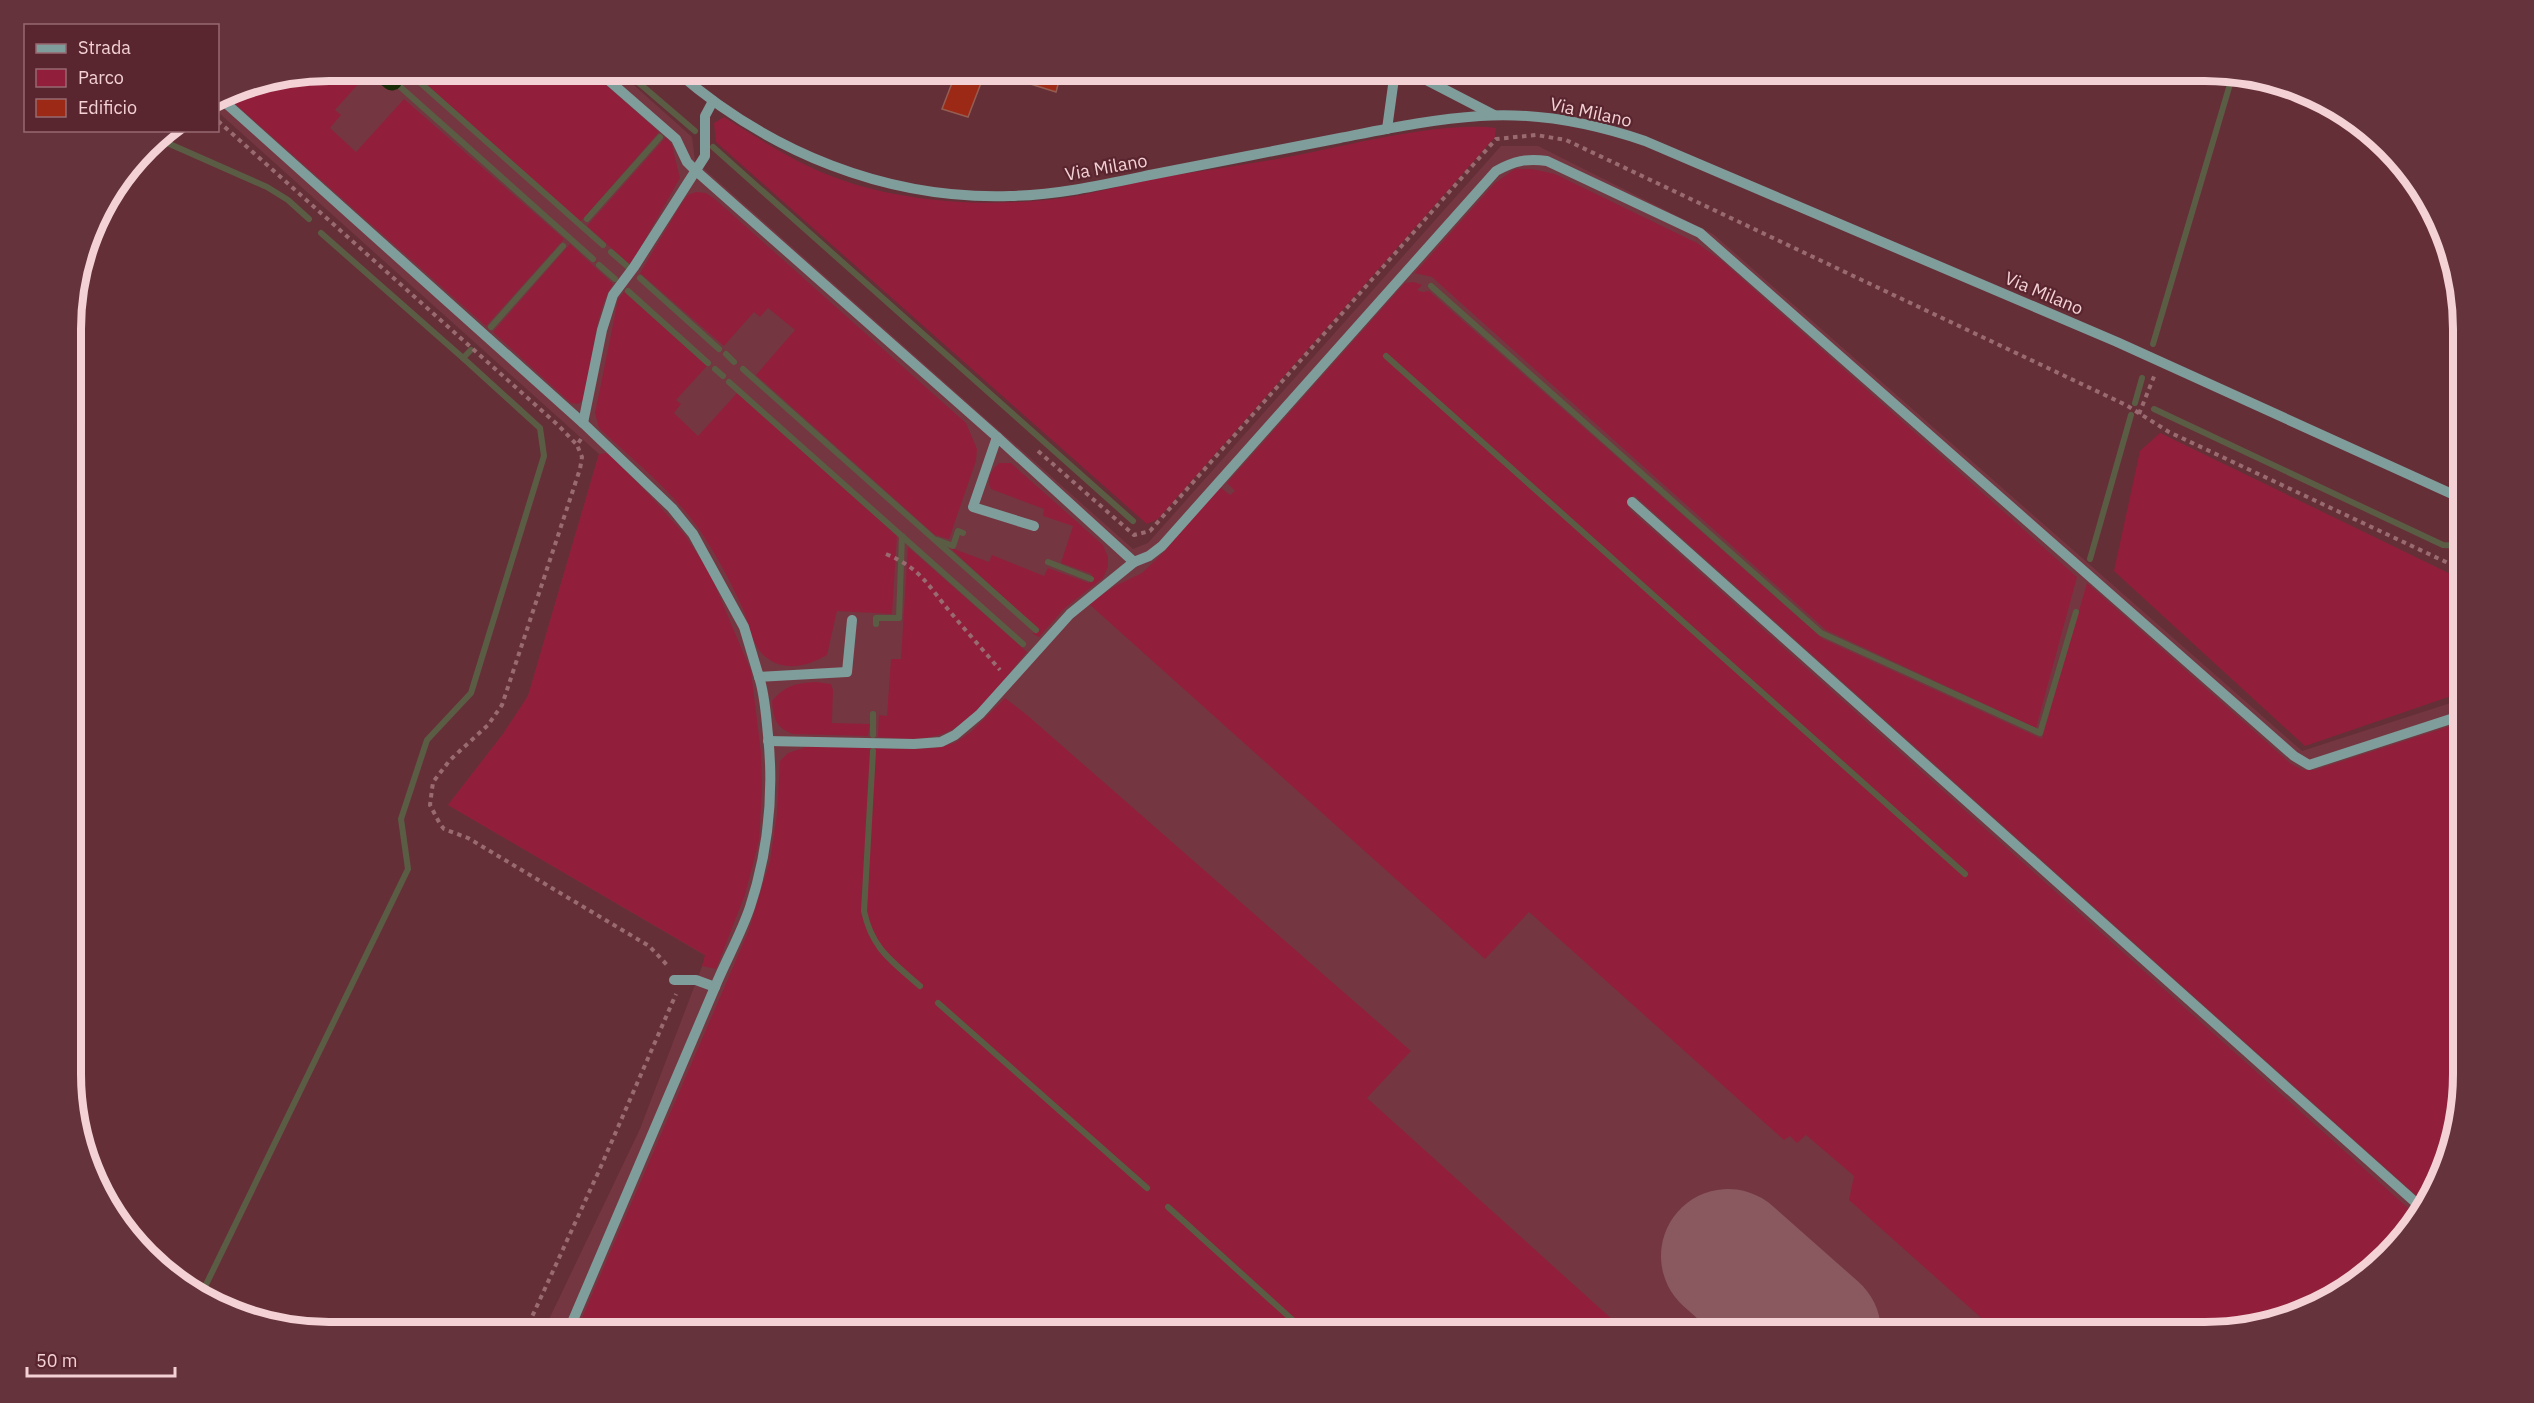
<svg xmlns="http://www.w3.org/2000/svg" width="2534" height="1403" font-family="'IBM Plex Sans',sans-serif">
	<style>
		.built { fill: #743741 }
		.green { fill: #911f3c }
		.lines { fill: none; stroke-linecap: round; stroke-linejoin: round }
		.stream { stroke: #5a5d44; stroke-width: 6 }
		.canal { stroke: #192b07; stroke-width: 21 }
		.runway { stroke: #8a5960; stroke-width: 134 }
		.building { fill: #9c2816; stroke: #955d52; stroke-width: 1.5 }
		.path { stroke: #996b71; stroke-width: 4; stroke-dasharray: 4.5 4.5; stroke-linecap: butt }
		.minor { stroke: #7e9d9b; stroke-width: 10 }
		.labels { text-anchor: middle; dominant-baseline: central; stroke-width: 4.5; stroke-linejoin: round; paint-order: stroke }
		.street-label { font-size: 18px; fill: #f3d1d4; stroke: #59252e }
		.rim { fill: none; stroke: #f3d1d4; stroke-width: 8 }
	</style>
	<rect width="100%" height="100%" fill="#652f38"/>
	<path class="built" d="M329,71H618L692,137L695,161L1133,549L1148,543L1501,146H1538L1713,234L2302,751L2463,699V1090L2429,1203L2388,1256L2334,1298L2221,1332H543L640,1129L706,956L448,805L503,734L528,696L599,454L218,112V98L231,90Z"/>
	<g class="green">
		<path d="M329,71H370L335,110L341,115L330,128L356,152L404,99L564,239L486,326L224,94L231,90Z"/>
		<path d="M430,71H590L659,132L580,222L422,80Z"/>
		<path d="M724,117C759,139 793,161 831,176C900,203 990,208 1063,198C1093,194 1123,185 1152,179C1206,170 1260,163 1313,152C1367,141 1443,122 1496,128L1495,137L1158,519L1147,524L716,142L714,123Z"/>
		<path d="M666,137L672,145L680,178L635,257L629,264L587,226Z"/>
		<path d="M1515,169H1532L1555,174L1697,243L1722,261L2077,577L2036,728L1826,630L1432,277L1415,273L1495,183Z"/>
		<path d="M696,192L706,193L715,199L966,423L977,449L976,461L949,539L935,535L756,375L795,330L768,308L760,317L754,312L724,346L640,273L682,203L688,195Z"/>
		<path d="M570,244L613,284C594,313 592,364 586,398L578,404L571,403L493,332Z"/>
		<path d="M1414,282L1422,285L1417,290L1422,292L1429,291L1823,639L2042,739L2087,583L2290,763L2302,770H2315L2463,722V1090L2427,1205L1634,495L1627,502L1630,510L2418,1217L2388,1256L2334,1298L2221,1332H1997L1849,1200L1854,1176L1806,1135L1797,1143L1790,1136L1784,1140L1529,912L1485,959L1089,604L1115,586L1142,573L1164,552L1220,487L1230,495L1235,491L1227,483L1405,283Z"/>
		<path d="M624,292L707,366L676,400L681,404L674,413L698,436L737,393L897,536L892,614L837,611L827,655C809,666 785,672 767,658C752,647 750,625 743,609C731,583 717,556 701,532C674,492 634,461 599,428L595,413L618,300Z"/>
		<path d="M2160,433L2463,580V692L2305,746L2114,571L2140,451Z"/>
		<path d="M608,453L653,499L684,534L709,571L751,671L761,752L762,790L759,841L745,895L716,969L702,966L705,955L448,805L503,734L528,696L599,454Z"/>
		<path d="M999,463H1011L1103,545L1108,557V567L1103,578L1065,608L1039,637L1033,634L1038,629L949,547L989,562L992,555L1044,576L1048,568L1089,583L1092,574L1061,563L1073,526L1043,516L1044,509L991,489C986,478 991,471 999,463Z"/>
		<path d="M908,547L1027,652C1005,677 972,726 939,735C920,741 898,738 878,737L879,715L887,716L891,659H901Z"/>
		<path d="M816,682L831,684L833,690L832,723L870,724L868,736L793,734C775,727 774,719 772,701C785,685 797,683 816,682Z"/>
		<path d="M1005,698L1027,715L1411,1051L1367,1098L1614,1321L1604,1332H576L749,930L770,861L777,814L780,761L788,753L809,746L909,749L935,748L955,743L971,732Z"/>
	</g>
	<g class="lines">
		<g class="stream">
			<path d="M407,71L603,245"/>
			<path d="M625,71L695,131"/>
			<path d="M397,84L593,259"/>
			<path d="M156,138L267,187L288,200L309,219"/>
			<path d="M713,147L1133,521"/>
			<path d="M587,219L660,137"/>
			<path d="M321,233L463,358L471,350"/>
			<path d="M611,252L627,266"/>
			<path d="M599,265L615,279"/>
			<path d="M640,278L719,349"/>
			<path d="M1431,286L1821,633L2040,733L2076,612"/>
			<path d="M628,291L708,363"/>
			<path d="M491,327L563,246"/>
			<path d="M2153,344L2233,74"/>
			<path d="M726,354L734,362"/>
			<path d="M1386,356L1965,874"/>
			<path d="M715,369L723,376"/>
			<path d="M743,369L1036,630"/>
			<path d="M729,382L1023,644"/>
			<path d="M2135,403L2142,378"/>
			<path d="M2154,409L2443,545L2463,546"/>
			<path d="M937,540L953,546L958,531L963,533"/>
			<path d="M2090,559L2131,415"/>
			<path d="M1048,562L1091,579"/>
			<path d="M876,624V618H899L902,536"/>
			<path d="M873,735V714"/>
			<path d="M873,751L864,911C872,949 892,961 920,986"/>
			<path d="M938,1003L1147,1188"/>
			<path d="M1168,1207L1297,1324"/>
			<path d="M200,1297L408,869L401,819L427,740L471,693L544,456L540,428L463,358"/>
		</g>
		<path class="canal" d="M381,71L392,80"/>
		<path class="runway" d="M1728,1256L1814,1332"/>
	</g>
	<g class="building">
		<path d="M957,70H986L968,117L942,109Z"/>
		<path d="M1000,70H1062L1056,92L999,74Z"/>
	</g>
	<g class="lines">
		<g class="path">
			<path d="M651,71L665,83"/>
			<path d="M218,121L559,426L577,445"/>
			<path d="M2139,414L2155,374"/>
			<path d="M581,439L577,445L582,457L580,469L502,705L488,725L450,760L433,782L430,805L440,824L444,829L468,838L649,946L669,967"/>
			<path d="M1038,451L1134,535L1150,531L1496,139L1536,135L1566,140L2126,405L2169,432L2463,570"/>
			<path d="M886,554C922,569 928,586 951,613C967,632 984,651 1000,670"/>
			<path d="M525,1332L598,1173L676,994"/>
		</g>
		<g class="minor">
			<path d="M598,71L676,139L687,162L695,170L997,437"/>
			<path d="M676,71C769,152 886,200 1010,196C1059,195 1107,184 1155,174C1217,162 1278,150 1340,138C1386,129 1433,119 1480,116C1536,112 1592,123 1645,141L2117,342L2463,499"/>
			<path d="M1409,71L1494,115"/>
			<path d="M219,97L583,423L672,508L693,534L744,627L759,677L847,672L852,620"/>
			<path d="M1387,129L1395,71"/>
			<path d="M583,423L602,330L613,295L634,267L705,156V116L713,101"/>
			<path d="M1632,502L2424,1210"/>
			<path d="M1034,526L973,507L997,437L1134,562L1149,556L1162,546L1496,171C1514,161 1527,158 1547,161L1700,233L2294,756L2309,765L2463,715"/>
			<path d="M768,741L914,744L941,742L955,735L980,714L1070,614L1134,562"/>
			<path d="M674,980H696L715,987C726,960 741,934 750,907C768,852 774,793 768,735C766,716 765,695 759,677"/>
			<path d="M568,1332L715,987"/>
		</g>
	</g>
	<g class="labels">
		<g class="street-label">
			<text transform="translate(1591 112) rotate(12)">Via Milano</text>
			<text transform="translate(1106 167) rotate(-10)">Via Milano</text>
			<text transform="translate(2044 293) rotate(23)">Via Milano</text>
		</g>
	</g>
	<path d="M0 0H2534V1403H0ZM329 81H2205A248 248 0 0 1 2453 329V1074A248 248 0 0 1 2205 1322H329A248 248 0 0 1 81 1074V329A248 248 0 0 1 329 81Z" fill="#65333b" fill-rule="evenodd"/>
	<path class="rim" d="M329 81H2205A248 248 0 0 1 2453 329V1074A248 248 0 0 1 2205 1322H329A248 248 0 0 1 81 1074V329A248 248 0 0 1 329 81Z"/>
	<rect x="24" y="24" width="195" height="108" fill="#59252e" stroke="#976a70" stroke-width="1.5"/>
	<rect x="36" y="44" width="30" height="9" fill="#7e9d9b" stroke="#976a70" stroke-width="1.5"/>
	<text x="78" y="54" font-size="18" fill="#f3d1d4">Strada</text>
	<rect x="36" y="69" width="30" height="18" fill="#911f3c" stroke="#976a70" stroke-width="1.5"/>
	<text x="78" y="84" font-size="18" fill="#f3d1d4">Parco</text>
	<rect x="36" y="99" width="30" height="18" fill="#9c2816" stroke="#976a70" stroke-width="1.5"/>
	<text x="78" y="114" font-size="18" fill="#f3d1d4">Edificio</text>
	<path d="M27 1367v9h148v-9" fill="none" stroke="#f3d1d4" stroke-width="3"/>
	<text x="36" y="1367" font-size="18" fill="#f3d1d4" stroke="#59252e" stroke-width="4.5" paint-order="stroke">50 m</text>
</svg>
